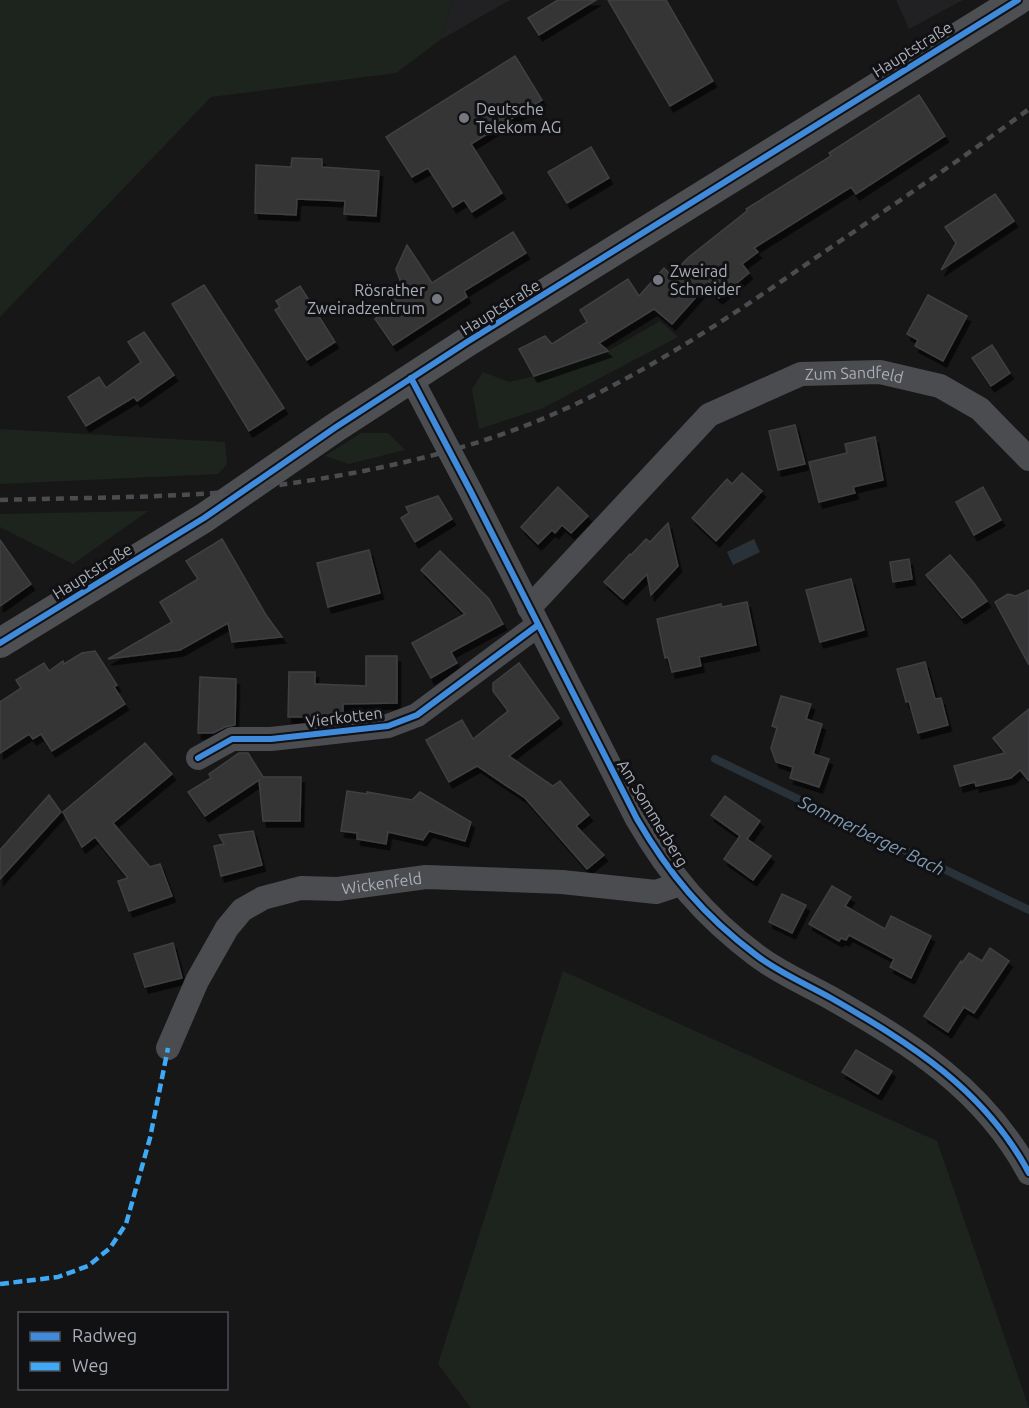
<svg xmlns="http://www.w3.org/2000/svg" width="1029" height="1408" font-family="Ubuntu,sans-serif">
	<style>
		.built { fill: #212123 }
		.green { fill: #1d241e }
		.water { fill: #2a3239 }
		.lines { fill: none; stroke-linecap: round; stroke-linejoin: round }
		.stream { stroke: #2a3239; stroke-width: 8 }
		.building { fill: #353536; stroke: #3f4043; stroke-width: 1.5; filter: url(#shadow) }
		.minor { stroke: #4b4c50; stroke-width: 24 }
		.major { stroke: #4d4f52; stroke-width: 30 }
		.rail { stroke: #4b4c4f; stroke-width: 4.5; stroke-dasharray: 8 6; stroke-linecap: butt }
		.quiet { stroke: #3fa9f5; stroke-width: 4.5; stroke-dasharray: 9 4.5; stroke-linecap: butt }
		.cycleway-casing { stroke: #111113; stroke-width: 10 }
		.cycleway { stroke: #408adc; stroke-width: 6 }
		.poi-dot { fill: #757880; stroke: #111113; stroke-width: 2 }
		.labels { text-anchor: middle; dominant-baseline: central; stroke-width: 6; stroke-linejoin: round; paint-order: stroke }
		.street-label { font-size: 16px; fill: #a8adb8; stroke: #111113 }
		.poi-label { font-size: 16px; fill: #a8adb8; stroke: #111113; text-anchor: start }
		.water-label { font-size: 18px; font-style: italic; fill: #7f9bb3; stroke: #111113 }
	</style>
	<defs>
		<filter id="shadow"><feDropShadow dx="3.5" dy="6" stdDeviation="0" flood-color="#0009"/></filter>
	</defs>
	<rect width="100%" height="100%" fill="#171717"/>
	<g class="built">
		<path d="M453,0H510L440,40Z"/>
		<path d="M896,0H963L909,29Z"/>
	</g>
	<g class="green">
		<path d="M0,0H453L440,40L396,73L211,97L0,317Z"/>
		<path d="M660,321L678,337L543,408L479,429L472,389L483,372L509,382L534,376L608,351Z"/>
		<path d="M0,429L225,442L227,464L218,474L0,484Z"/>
		<path d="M361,433H388L405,450L349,464L325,456Z"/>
		<path d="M148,511L73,564L0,527V514Z"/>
		<path d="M563,971L937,1141L1029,1408H471L438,1364Z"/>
	</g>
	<path class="water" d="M754,539L760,552L733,565L727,552Z"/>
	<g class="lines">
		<path class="stream" d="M715,759L1029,910"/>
	</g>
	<g class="building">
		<path d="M558,0H596L539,35L528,18Z"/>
		<path d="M608,0H666L713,81L670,106Z"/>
		<path d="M515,56L542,100L471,144L502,193L472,212L464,200L453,207L428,168L412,177L386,137Z"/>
		<path d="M919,95L945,136L856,194L851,187L754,248L758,252L742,264L749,273L719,298L706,286L672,324L654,309L599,343L608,351L534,376L519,349L545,336L552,344L587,322L580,310L628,279L639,296L664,268L671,275L689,257L747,211L746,209L831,156L829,153Z"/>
		<path d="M591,147L609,178L567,203L548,172Z"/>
		<path d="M292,158L322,159V167L379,171L376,216L344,214L345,201L297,199L296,215L255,213L256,165L291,167Z"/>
		<path d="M995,194L1014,221L941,270L956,243L945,227Z"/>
		<path d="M513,232L526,253L464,291L467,297L393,345L375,319L395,305L393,300L404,291L396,269L407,245L432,283Z"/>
		<path d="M204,285L284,408L249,431L172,304Z"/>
		<path d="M300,286L335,342L307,360L275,310L280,307L276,301Z"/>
		<path d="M928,295L967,316L943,361L915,346L918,340L907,334Z"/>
		<path d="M144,332L174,375L137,401L134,397L86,426L68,397L99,377L106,388L141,362L128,342Z"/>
		<path d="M992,345L1010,373L991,386L972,358Z"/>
		<path d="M795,425L805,464L778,470L769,431Z"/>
		<path d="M875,437L883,480L853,487L855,493L819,502L809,462L847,453L845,444Z"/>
		<path d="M742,473L762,491L716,541L692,518L727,479L732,484Z"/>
		<path d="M558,487L588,516L571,533L562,525L555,533L552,530L538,544L521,527Z"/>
		<path d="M983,487L1001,520L974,535L956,502Z"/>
		<path d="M438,496L452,519L415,542L401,518L409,513L406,507Z"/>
		<path d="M668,523L678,566L651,595L647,574L623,599L604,582L630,554L631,555L646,539L650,542Z"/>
		<path d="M222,539L266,615L282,637L232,642L228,623L180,650L108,659L172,622L160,602L198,579L186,561Z"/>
		<path d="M0,540L31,584L0,606Z"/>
		<path d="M369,550L380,593L328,607L317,563Z"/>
		<path d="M440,551L489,599L503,624L451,652L457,663L431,678L412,643L465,614L421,570Z"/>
		<path d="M950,555L973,582L987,601L962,618L926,575Z"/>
		<path d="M909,559L912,579L893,582L890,562Z"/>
		<path d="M851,579L864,630L820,642L806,590Z"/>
		<path d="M1029,590V665L995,602L1008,594L1016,596Z"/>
		<path d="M747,602L756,645L699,657L701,666L672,672L668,657L665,658L657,619L721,604L722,607Z"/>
		<path d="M95,651L117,685L114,687L125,704L52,751L41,734L33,739L29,734L0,753V702L21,688L16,680L44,663L49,671L63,661L64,664L82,653Z"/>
		<path d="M366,656H397V703L343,704V717H288L289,672H315V684L366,686Z"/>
		<path d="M925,662L935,699L941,698L948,725L918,733L909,701L906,702L897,669Z"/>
		<path d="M519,663L559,718L509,756L553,786L560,781L589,815L576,826L604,855L587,869L525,798L477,766L449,782L426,740L462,720L473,739L508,711L493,691V683Z"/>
		<path d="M200,677L236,679L235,725L225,727L213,733H198Z"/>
		<path d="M781,696L811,704L806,719L822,724L813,754L829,759L819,787L790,778L793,767L776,762L771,748L777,728L772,726Z"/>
		<path d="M1029,709V781L1020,770L1011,778L976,786L975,782L960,786L954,766L1005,753L993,738Z"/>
		<path d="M145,743L172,774L113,823L150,867L160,864L172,896L129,911L118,881L128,878L95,837L82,847L63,812Z"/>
		<path d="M239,753H248L263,777H301L300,821H263L259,780L205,816L188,792L211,778L209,774Z"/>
		<path d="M347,791L367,794V792L412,800L420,792L471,822L465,841L429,831L423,840L388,832L386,844L357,839V833L341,831Z"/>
		<path d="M49,795L61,812L0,879V850Z"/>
		<path d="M725,796L760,821L747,839L771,856L753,880L724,859L740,836L711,815Z"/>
		<path d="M253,831L262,865L221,876L214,846L224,844L219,835Z"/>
		<path d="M832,886L851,897L845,906L885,929L891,916L931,936L911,978L890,967L894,959L849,935L846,940L841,938L839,941L809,924Z"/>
		<path d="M782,894L806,905L792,933L769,922Z"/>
		<path d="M173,943L182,978L145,987L134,954Z"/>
		<path d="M990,948L1009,961L974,1013L964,1007L948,1032L924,1016L961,961L962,963L969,953L982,961Z"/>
		<path d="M856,1050L892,1071L878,1094L842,1072Z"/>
	</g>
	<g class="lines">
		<g class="minor">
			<path d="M411,378L471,492L637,819C669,874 704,916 756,955C778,972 806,984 831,998C911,1044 984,1089 1029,1173"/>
			<path id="s1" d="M529,608L709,415L801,374L880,372L940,386L980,409L1029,459"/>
			<path d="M198,758L232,739H271L388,726L417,715L538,625"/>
			<path id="s2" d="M168,1048L197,981L227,928L242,910L263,898L301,888L338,889L426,877L562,882L656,892L680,884"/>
		</g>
		<path class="major" d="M0,643L204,518L336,427L467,342L1018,0"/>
		<path class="rail" d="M0,500C66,498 133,498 199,494C223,493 248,489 272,486C345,476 418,462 488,439C609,400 720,324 824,252C893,205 962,159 1029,109"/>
		<path class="quiet" d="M0,1284L58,1277L88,1266L110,1248L126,1224L150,1138L168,1048"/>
		<defs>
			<g id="cycleway">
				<path d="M411,378L471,492L637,819C669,874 704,916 756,955C778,972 806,984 831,998C911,1044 984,1089 1029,1173"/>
				<path d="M0,643L204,518L336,427L467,342L1018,0"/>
				<path d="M198,758L232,739H271L388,726L417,715L538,625"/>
			</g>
		</defs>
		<use href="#cycleway" class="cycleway-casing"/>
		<use href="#cycleway" class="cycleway"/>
	</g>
	<g class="poi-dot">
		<circle cx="464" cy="118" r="6"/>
		<circle cx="658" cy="280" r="6"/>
		<circle cx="437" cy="299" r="6"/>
	</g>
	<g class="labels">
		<g class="street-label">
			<text transform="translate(912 49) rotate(-32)">Hauptstraße</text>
			<text transform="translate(500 307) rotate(-32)">Hauptstraße</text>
			<text stroke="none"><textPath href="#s1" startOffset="418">Zum Sandfeld</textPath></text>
			<text transform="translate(92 571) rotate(-32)">Hauptstraße</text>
			<text transform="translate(344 717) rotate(-7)">Vierkotten</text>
			<text transform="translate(653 813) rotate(59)">Am Sommerberg</text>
			<text stroke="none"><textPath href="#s2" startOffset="302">Wickenfeld</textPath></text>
		</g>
		<g class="poi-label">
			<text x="476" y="109">Deutsche<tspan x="476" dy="18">Telekom AG</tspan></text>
			<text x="670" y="271">Zweirad<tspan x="670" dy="18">Schneider</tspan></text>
			<text x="425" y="290" text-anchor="end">Rösrather<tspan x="425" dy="18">Zweiradzentrum</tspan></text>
		</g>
		<g class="water-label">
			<text transform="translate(872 835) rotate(26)">Sommerberger Bach</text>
		</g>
	</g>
	<rect x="18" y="1312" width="210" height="78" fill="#111113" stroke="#4d4f55" stroke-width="1.5"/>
	<rect x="30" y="1332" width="30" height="9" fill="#408adc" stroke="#4d4f55" stroke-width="1.5"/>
	<text x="72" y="1342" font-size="18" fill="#a8adb8">Radweg</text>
	<rect x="30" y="1362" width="30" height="9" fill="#3fa9f5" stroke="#4d4f55" stroke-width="1.5"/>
	<text x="72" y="1372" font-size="18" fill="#a8adb8">Weg</text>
</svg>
